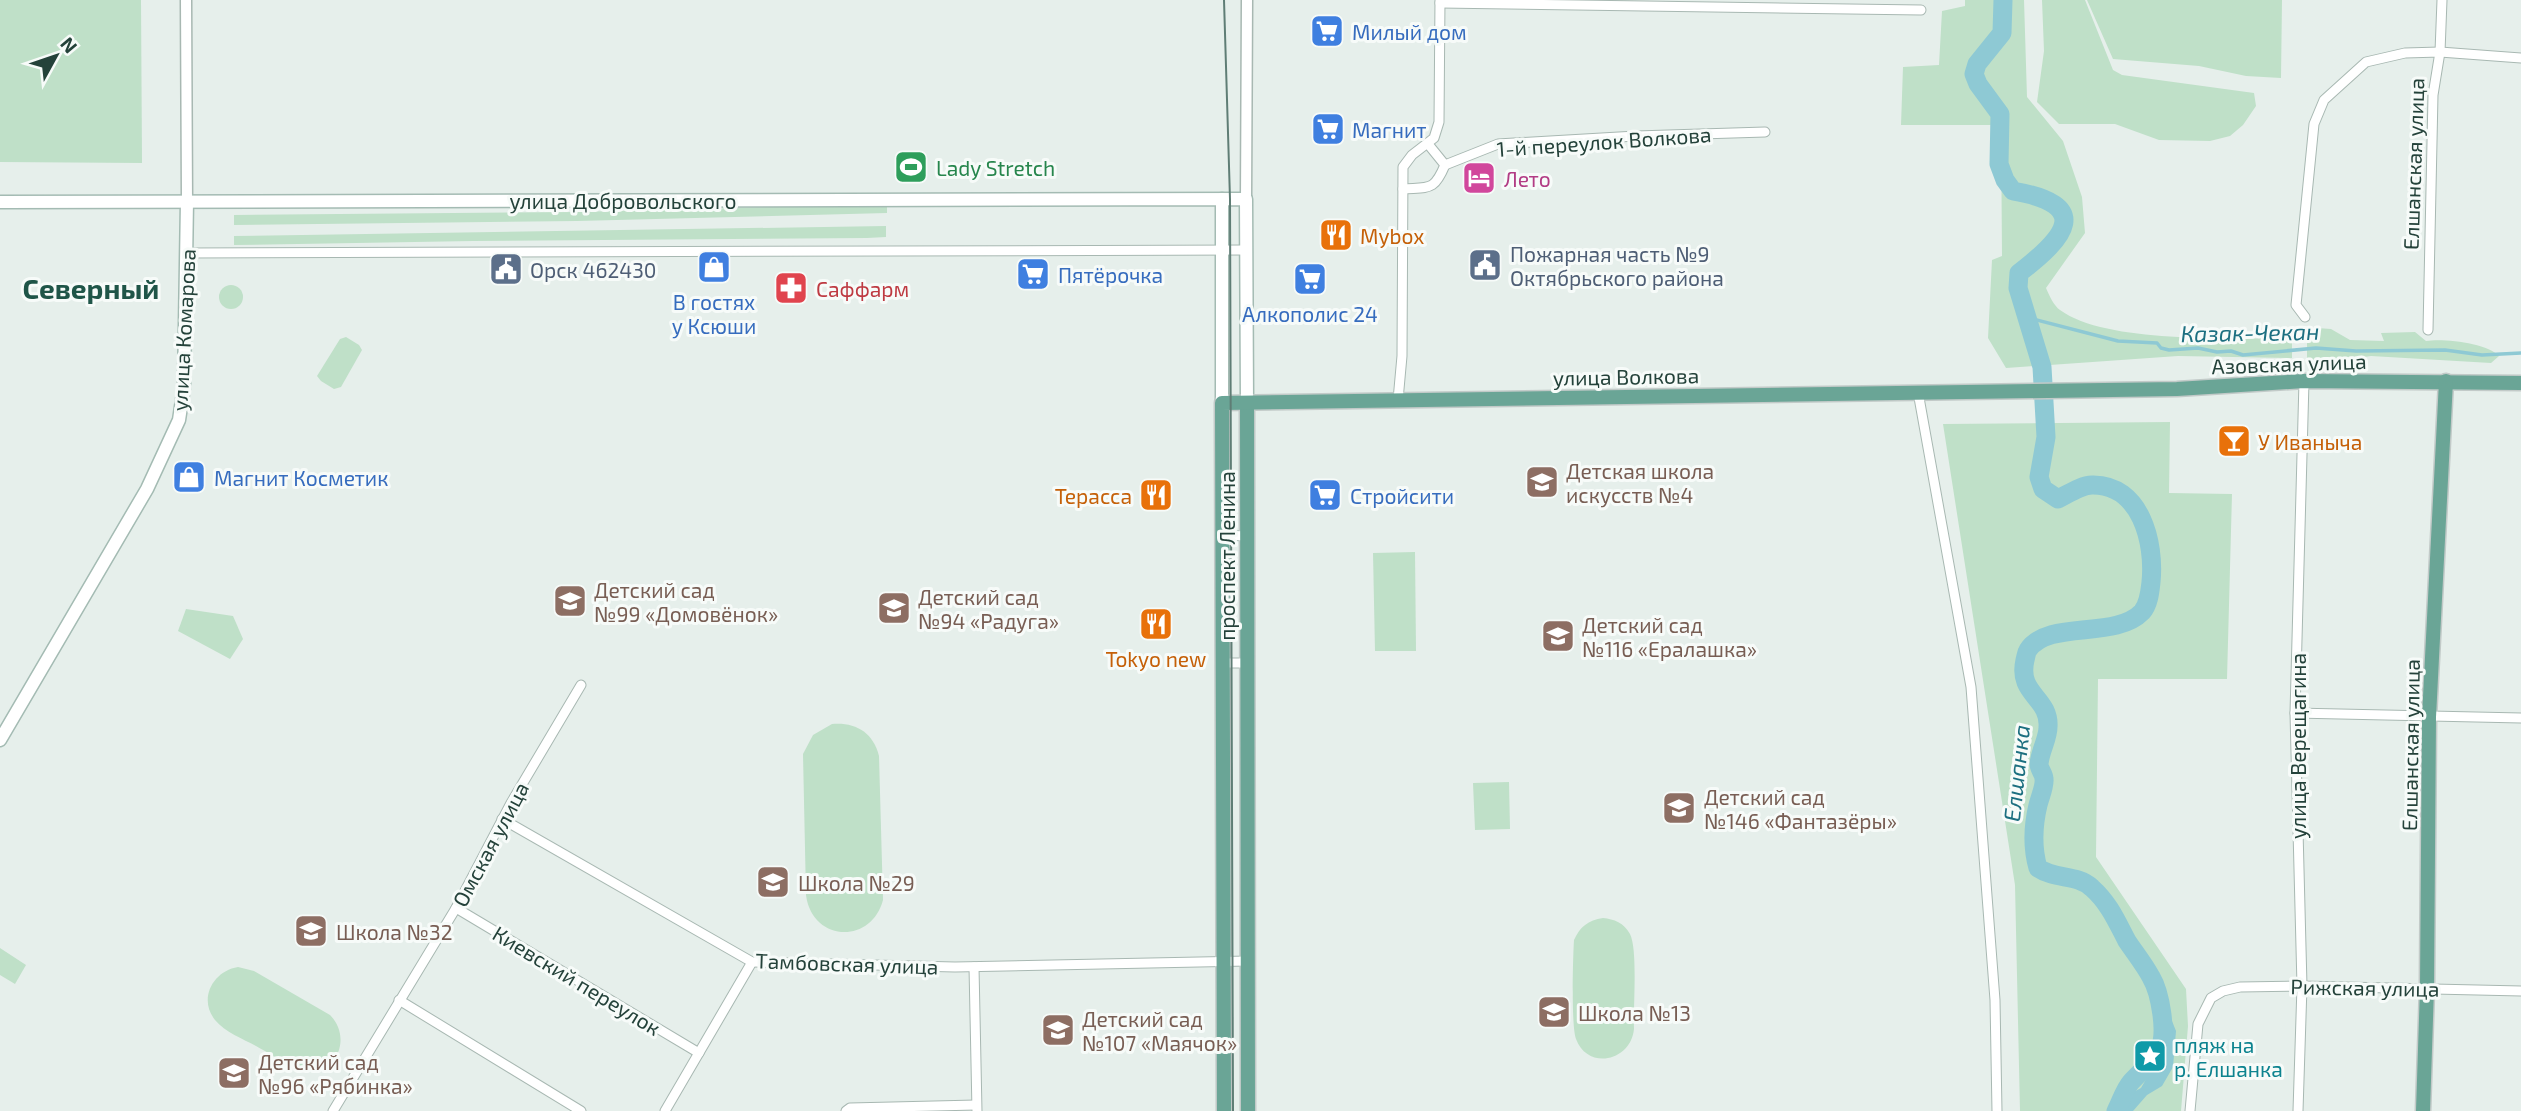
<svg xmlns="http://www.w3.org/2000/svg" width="2521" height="1111" font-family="'Exo 2',sans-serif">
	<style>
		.green { fill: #bfe0c8 }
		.water { fill: #8ec9d4 }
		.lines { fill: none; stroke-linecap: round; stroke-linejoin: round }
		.stream { stroke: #8ec9d4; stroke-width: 3.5 }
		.river { stroke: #8ec9d4; stroke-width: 19 }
		.minor-casing { stroke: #a8b8b2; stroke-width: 11 }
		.tertiary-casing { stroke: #a8b8b2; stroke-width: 13 }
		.secondary-casing { stroke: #a4bbb3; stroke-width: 15 }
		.primary-casing { stroke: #c2cac8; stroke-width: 17 }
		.minor { stroke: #fff; stroke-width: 9 }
		.tertiary { stroke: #fff; stroke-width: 10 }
		.secondary { stroke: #fff; stroke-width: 12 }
		.primary { stroke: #6aa596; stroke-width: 14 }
		.tram { stroke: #5f7d75; stroke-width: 2 }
		.labels { text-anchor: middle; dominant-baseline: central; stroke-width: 6; stroke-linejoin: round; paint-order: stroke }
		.shop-label { font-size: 21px; fill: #366cbe; stroke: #f7fbf9; text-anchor: start }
		.street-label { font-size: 21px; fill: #24423a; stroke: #f7fbf9 }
		.leisure-label { font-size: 21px; fill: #27864d; stroke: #f7fbf9; text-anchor: start }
		.hotel-label { font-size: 21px; fill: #b23c85; stroke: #f7fbf9; text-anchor: start }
		.food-label { font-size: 21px; fill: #c56008; stroke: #f7fbf9; text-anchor: start }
		.service-label { font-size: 21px; fill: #4e5e75; stroke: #f7fbf9; text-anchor: start }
		.health-label { font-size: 21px; fill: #be3a42; stroke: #f7fbf9; text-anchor: start }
		.education-label { font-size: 21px; fill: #785e54; stroke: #f7fbf9; text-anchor: start }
		.culture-label { font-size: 21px; fill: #0d838f; stroke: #f7fbf9; text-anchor: start }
		.water-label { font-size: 23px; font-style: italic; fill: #1c6f80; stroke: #f7fbf9 }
		.district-label { font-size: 28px; font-weight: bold; fill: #1f5548; stroke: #f7fbf9 }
	</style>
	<rect width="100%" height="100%" fill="#e6efeb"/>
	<g class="green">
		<path d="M0,0H141L142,163L0,162Z"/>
		<path d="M1965,0H2024L2027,97L2063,141L2082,197L2085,233L2046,288C2049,295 2054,306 2060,310C2107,344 2230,337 2288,339L2292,343V358L2178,356L2006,368L1988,338L1992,260L2002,256L2001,125H1901L1903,67L1939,65L1942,11L1965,6Z"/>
		<path d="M2042,0H2085L2113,70L2122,75L2254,93L2256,106L2243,125L2230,136L2210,141L2159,140L2115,124H2059L2037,102L2044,51Z"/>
		<path d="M2087,0H2282L2281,78L2246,76L2199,66L2113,59Z"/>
		<path d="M887,204V213L577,221L234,225V215L576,212Z"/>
		<path d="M886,226V237L867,238L473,241L234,245V236Z"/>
		<circle cx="231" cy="297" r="12"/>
		<path d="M2317,328L2331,329L2350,340L2384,341L2381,333L2415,332L2426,341C2443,338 2488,343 2499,356L2491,363L2371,356L2324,363L2307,358V332Z"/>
		<path d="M346,337L359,345L362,350L341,387L334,389L321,381L317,376L340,339Z"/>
		<path d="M2170,422L2169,493L2232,494L2227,679H2098L2096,857L2186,989L2188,1026L2181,1111H2020L2015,885L1943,424Z"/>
		<path d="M1415,552L1416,651H1375L1373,553Z"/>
		<path d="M186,609L233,616L243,639L230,659L178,631Z"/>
		<path d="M832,724C855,722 873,732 879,756L883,900C871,945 812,942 806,895L803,754L813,735Z"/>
		<path d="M1509,782L1510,829L1475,830L1473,783Z"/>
		<path d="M1603,918C1614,919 1624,923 1630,934C1638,950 1633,1008 1634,1029C1631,1061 1588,1071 1576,1039C1571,1026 1573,956 1574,940C1580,927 1588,920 1603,918Z"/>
		<path d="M0,948L26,965L15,984L0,975Z"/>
		<path d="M238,967L254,971L330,1015C339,1024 343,1037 339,1050C324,1092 280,1059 256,1046C243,1039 225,1032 215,1020C198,999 213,971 238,967Z"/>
	</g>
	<path class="water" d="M2160,1012L2170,1016L2176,1031L2173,1067L2162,1086L2147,1095L2133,1111H2117L2124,1097L2141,1088L2163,1050L2156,1032Z"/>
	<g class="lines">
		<path class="stream" d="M2025,317L2118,341L2157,343L2161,348L2169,350L2198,348L2217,352L2231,351L2243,355L2316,348L2356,351L2445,350L2482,355L2521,353"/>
		<path class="river" d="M2003,0L2002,33L1977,64L1974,74L1978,84L2000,114L1999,164L2005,180L2013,191C2093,205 2066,237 2019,273L2018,288L2042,367L2046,437L2039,477L2043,489L2058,499C2068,494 2082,485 2092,485C2141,484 2155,543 2151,582C2150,591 2149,604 2142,612C2115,640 2049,619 2028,650C2026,653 2026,657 2025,660C2017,695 2050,697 2048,727C2048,739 2040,751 2039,764C2039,769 2044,774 2044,779C2045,786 2040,797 2038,805C2033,826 2032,847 2038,868C2056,880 2077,874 2092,888C2109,903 2117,922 2127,941C2135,953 2144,964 2151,977C2160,992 2168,1034 2159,1050C2153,1062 2140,1072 2131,1082C2124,1090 2121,1102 2116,1111"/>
		<defs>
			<g id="minor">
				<path d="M1440,3L1921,10"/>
				<path d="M1445,165L1498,144L1636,136L1765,132"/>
				<path d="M1403,189C1430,187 1434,191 1445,165L1428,144"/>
				<path d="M188,253L1246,250"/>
				<path d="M2305,317L2296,305L2314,124L2324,100L2366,62L2405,53L2440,52L2521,58"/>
				<path d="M2428,330L2433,95L2440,52L2442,0"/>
				<path d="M1918,392L1971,687L1995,1000L1997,1111"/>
				<path d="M1398,400L1402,356L1403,167L1412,155L1434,138L1439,122L1440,0"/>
				<path d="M1223,535L1246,536"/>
				<path d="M1223,663H1247"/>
				<path d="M2295,713L2521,718"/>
				<path d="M502,819L752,962L955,967L1248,961"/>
				<path d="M456,908L699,1053"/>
				<path d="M974,967L977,1111"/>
				<path d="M399,1000L581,1111"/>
				<path d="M333,1111L456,908L511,803L581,685"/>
				<path d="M665,1111L752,962"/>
				<path d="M846,1111L850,1108L976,1105"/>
				<path d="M2190,1111L2198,1024L2211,998L2223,991L2240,987L2302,986L2521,991"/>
				<path d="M2298,1111L2302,986L2295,713L2304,381"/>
			</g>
			<g id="tertiary">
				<path d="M186,0L187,201"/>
				<path d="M1246,199L1247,0"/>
			</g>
			<g id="secondary">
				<path d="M1222,199V403"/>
				<path d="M0,202L1246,199L1247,403"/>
				<path d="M0,740L147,489L179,420L184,387L187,201"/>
			</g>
			<g id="primary">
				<path d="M1247,403L1248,1111"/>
				<path d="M1224,1111L1222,403L2177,389L2304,381L2521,383"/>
				<path d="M2423,1111L2427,988L2429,717L2446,381"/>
			</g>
		</defs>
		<use href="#minor" class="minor-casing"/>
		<use href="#tertiary" class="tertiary-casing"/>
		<use href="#secondary" class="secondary-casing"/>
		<use href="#primary" class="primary-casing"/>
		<use href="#minor" class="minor"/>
		<use href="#tertiary" class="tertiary"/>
		<use href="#secondary" class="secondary"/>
		<use href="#primary" class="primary"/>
		<path class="tram" d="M1224,0L1230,199L1233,1111"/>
	</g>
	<defs>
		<symbol id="supermarket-square" viewBox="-11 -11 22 22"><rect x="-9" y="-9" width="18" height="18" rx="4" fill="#3f7fe0" stroke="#f7fbf9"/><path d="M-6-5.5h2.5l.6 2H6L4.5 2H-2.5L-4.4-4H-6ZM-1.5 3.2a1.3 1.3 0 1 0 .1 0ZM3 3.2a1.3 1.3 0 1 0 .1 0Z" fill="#fff"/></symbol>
		<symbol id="stadium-square" viewBox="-11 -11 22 22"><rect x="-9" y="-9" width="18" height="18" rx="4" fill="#2e9e5b" stroke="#f7fbf9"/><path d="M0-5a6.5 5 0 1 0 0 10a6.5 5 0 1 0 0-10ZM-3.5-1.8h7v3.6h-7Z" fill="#fff"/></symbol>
		<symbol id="hotel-square" viewBox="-11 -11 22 22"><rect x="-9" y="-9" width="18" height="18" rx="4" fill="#d1479c" stroke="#f7fbf9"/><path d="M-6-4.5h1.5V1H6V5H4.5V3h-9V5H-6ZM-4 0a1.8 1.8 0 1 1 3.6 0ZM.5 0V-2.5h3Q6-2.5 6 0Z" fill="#fff"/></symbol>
		<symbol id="restaurant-square" viewBox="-11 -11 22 22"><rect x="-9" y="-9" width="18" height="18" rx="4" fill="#e8710a" stroke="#f7fbf9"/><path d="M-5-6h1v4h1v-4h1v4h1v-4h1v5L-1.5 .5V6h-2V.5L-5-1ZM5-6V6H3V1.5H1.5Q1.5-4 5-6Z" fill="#fff"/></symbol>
		<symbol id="civic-square" viewBox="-11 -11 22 22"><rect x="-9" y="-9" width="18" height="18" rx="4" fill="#5c6f8a" stroke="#f7fbf9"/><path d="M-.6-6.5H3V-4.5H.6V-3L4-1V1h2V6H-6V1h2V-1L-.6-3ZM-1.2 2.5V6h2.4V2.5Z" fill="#fff"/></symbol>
		<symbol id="shop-square" viewBox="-11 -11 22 22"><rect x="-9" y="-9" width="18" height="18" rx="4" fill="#3f7fe0" stroke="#f7fbf9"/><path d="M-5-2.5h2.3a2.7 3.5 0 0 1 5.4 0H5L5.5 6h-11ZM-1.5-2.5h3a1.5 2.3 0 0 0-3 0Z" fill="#fff"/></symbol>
		<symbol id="pharmacy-square" viewBox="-11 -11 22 22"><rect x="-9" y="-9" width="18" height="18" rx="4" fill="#e0444e" stroke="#f7fbf9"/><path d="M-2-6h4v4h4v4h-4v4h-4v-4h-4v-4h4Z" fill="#fff"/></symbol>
		<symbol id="bar-square" viewBox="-11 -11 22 22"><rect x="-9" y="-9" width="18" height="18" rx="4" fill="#e8710a" stroke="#f7fbf9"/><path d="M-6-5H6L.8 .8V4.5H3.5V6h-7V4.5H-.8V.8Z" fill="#fff"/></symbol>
		<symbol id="school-square" viewBox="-11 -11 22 22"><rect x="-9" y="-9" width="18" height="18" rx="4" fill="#8d6e63" stroke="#f7fbf9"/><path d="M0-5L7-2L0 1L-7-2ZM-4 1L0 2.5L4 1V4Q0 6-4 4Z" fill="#fff"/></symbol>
		<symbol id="sight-square" viewBox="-11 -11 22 22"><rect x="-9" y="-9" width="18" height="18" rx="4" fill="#0f9aa8" stroke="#f7fbf9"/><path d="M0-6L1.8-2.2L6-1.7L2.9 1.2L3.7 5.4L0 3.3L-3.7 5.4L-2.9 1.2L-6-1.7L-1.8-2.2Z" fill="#fff"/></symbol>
	</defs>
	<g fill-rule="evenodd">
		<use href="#supermarket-square" x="1308" y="12" width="38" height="38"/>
		<use href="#supermarket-square" x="1309" y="110" width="38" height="38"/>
		<use href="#stadium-square" x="892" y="148" width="38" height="38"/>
		<use href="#hotel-square" x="1460" y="159" width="38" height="38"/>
		<use href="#restaurant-square" x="1317" y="216" width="38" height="38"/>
		<use href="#civic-square" x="1466" y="246" width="38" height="38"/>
		<use href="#shop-square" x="695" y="248" width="38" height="38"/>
		<use href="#civic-square" x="487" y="250" width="38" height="38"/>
		<use href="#supermarket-square" x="1014" y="255" width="38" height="38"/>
		<use href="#supermarket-square" x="1291" y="260" width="38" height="38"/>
		<use href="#pharmacy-square" x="772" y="269" width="38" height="38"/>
		<use href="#bar-square" x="2215" y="422" width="38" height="38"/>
		<use href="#shop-square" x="170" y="458" width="38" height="38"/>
		<use href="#school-square" x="1523" y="463" width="38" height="38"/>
		<use href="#restaurant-square" x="1137" y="476" width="38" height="38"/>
		<use href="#supermarket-square" x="1306" y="476" width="38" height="38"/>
		<use href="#school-square" x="551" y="582" width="38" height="38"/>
		<use href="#school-square" x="875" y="589" width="38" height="38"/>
		<use href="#restaurant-square" x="1137" y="605" width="38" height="38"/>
		<use href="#school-square" x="1539" y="617" width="38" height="38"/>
		<use href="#school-square" x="1660" y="789" width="38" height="38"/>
		<use href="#school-square" x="754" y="863" width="38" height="38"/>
		<use href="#school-square" x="292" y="912" width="38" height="38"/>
		<use href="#school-square" x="1535" y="993" width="38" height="38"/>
		<use href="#school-square" x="1039" y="1011" width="38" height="38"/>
		<use href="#sight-square" x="2131" y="1037" width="38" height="38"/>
		<use href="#school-square" x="215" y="1054" width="38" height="38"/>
	</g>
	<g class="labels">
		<g class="shop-label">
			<text x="1352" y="31">Милый дом</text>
			<text x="1352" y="129">Магнит</text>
			<text x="1058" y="274">Пятёрочка</text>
			<text x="714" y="301" text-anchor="middle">В гостях<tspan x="714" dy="24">у Ксюши</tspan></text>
			<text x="1310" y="313" text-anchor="middle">Алкополис 24</text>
			<text x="214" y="477">Магнит Косметик</text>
			<text x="1350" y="495">Стройсити</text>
		</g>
		<g class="street-label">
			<text transform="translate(1604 141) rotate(-4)">1-й переулок Волкова</text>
			<text transform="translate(2413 164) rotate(-88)">Елшанская улица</text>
			<text x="623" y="200">улица Добровольского</text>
			<text transform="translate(183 330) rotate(-87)">улица Комарова</text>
			<text transform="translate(2289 363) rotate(-2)">Азовская улица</text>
			<text transform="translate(1626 376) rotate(-1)">улица Волкова</text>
			<text transform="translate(1226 556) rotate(-90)">проспект Ленина</text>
			<text transform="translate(2410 745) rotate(-89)">Елшанская улица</text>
			<text transform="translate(2297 746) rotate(-90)">улица Верещагина</text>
			<text transform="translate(490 844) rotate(-62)">Омская улица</text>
			<text transform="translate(847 963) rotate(2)">Тамбовская улица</text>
			<text transform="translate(577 980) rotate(31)">Киевский переулок</text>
			<text transform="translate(2365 987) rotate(1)">Рижская улица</text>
		</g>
		<g class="leisure-label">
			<text x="936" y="167">Lady Stretch</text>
		</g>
		<g class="hotel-label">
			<text x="1504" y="178">Лето</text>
		</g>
		<g class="food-label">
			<text x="1360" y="235">Mybox</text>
			<text x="2258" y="441">У Иваныча</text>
			<text x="1132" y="495" text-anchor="end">Терасса</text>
			<text x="1156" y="658" text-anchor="middle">Tokyo new</text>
		</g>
		<g class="service-label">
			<text x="1510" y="253">Пожарная часть №9<tspan x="1510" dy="24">Октябрьского района</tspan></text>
			<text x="530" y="269">Орск 462430</text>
		</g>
		<g class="health-label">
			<text x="816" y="288">Саффарм</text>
		</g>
		<g class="education-label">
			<text x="1566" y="470">Детская школа<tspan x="1566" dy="24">искусств №4</tspan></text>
			<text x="594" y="589">Детский сад<tspan x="594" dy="24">№99 «Домовёнок»</tspan></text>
			<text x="918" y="596">Детский сад<tspan x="918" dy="24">№94 «Радуга»</tspan></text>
			<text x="1582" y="624">Детский сад<tspan x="1582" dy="24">№116 «Ералашка»</tspan></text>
			<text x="1704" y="796">Детский сад<tspan x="1704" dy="24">№146 «Фантазёры»</tspan></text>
			<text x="798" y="882">Школа №29</text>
			<text x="336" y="931">Школа №32</text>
			<text x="1578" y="1012">Школа №13</text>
			<text x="1082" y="1018">Детский сад<tspan x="1082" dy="24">№107 «Маячок»</tspan></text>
			<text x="258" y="1061">Детский сад<tspan x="258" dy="24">№96 «Рябинка»</tspan></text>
		</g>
		<g class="culture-label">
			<text x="2174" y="1044">пляж на<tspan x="2174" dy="24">р. Елшанка</tspan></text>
		</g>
		<g class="water-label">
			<text transform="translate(2250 332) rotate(-1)">Казак-Чекан</text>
			<text transform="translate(2016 773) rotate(-84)">Елшанка</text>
		</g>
		<g class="district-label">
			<text x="91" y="288">Северный</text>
		</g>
	</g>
	<g transform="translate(56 56) rotate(50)" stroke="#f7fbf9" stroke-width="5" paint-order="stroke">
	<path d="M0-5L12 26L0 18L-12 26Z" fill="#24423a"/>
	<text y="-10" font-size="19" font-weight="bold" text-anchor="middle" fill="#24423a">N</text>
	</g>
</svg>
